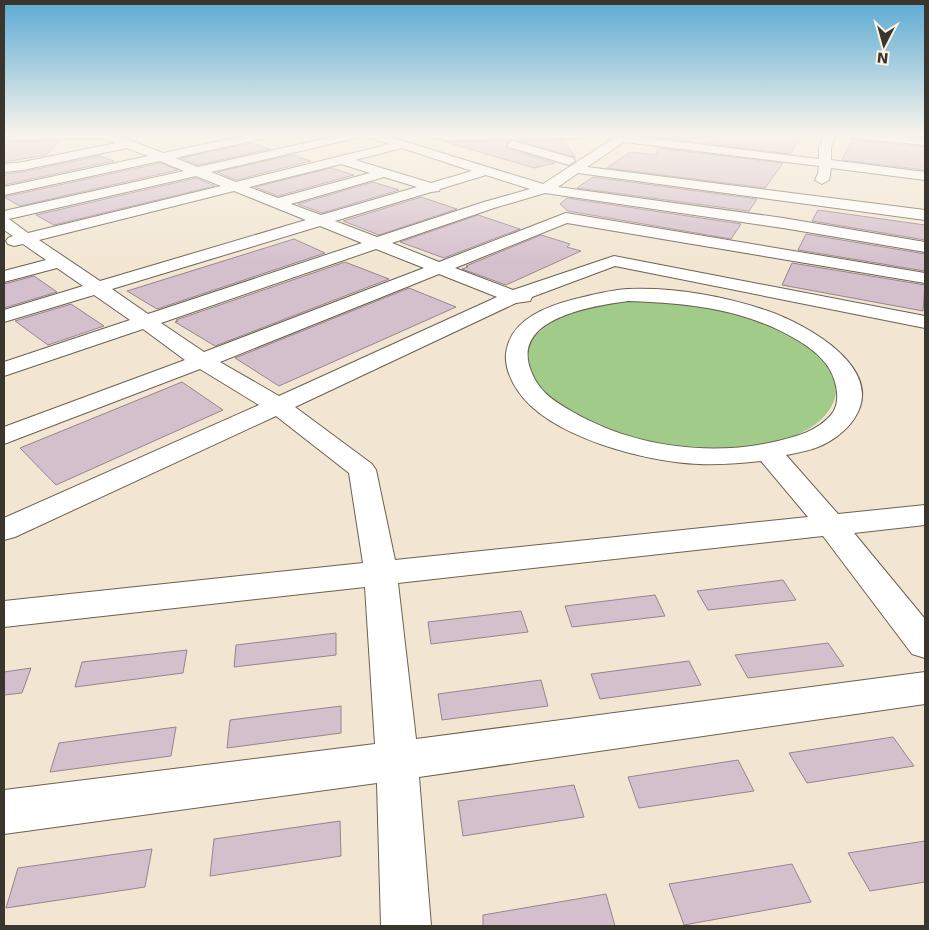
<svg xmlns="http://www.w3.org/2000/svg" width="929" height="930" font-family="'DejaVu Sans',sans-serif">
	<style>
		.green { fill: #a1cb88 }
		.building { fill: #d4bfcc; stroke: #988490 }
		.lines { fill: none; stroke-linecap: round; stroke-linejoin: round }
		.minor-casing { stroke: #6b6150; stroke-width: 2 }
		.minor { fill: #fff; fill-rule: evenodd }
	</style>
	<rect width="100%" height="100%" fill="#f2e6d2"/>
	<path class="green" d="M666,300C719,307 793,318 826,365C838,382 840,396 827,413C800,448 721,454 679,447C636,441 591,430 557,402C536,385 523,370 531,342C533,337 537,334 541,331C574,300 624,301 666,300Z"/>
	<g class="building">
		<path d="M658,134H803L790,154L658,137Z"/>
		<path d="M563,140L576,158L519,141Z"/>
		<path d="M852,140L925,147V170L842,160Z"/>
		<path d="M60,141L46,155L4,162V147L10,142Z"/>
		<path d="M509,141L505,145L508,149L555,163L534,168L446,142Z"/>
		<path d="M251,143L270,149L198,165L181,158Z"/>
		<path d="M657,148L783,163L765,188L607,168L630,152L657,155Z"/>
		<path d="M291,155L311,161L236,180L217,172Z"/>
		<path d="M99,156L114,161L4,185V174L23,172Z"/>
		<path d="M160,163L178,170L20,206L4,197Z"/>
		<path d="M331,168L354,175L278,196L255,187Z"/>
		<path d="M593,177L757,199L749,211L577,188Z"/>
		<path d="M196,178L215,186L54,225L36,215Z"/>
		<path d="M373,182L399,190L322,213L298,204Z"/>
		<path d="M421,197L457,209L379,235L343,221Z"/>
		<path d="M567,198L741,224L731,239L568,211L560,204Z"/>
		<path d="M818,210L925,225V240L812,221Z"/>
		<path d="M478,215L520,229L444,258L400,242Z"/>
		<path d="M806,234L925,254V271L798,250Z"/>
		<path d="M541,235L570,244L567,247L581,251L506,285L462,269L468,267L466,266Z"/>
		<path d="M294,239L325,253L157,309L127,291Z"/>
		<path d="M345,262L389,279L215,346L175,322L178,321L176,320Z"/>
		<path d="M792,263L925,285L923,311L782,285Z"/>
		<path d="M34,276L57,292L4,308V284Z"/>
		<path d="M409,288L456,307L279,386L235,358Z"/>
		<path d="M71,304L104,326L48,345L15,321Z"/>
		<path d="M182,382L223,410L56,485L20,448Z"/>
		<path d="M783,580L796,600L708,610L697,591Z"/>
		<path d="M655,595L665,616L572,627L565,606Z"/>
		<path d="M521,611L528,632L431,644L428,622Z"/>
		<path d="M336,633V655L234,667L236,645Z"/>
		<path d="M828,643L844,666L748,678L735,655Z"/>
		<path d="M187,650L183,673L75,687L82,662Z"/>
		<path d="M689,661L701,685L600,699L591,674Z"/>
		<path d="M31,668L22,693L4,695V672Z"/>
		<path d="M541,680L548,706L442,720L438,694Z"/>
		<path d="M341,706V733L227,748L230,720Z"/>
		<path d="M176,727L171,756L50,772L59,743Z"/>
		<path d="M893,737L914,766L807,783L789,753Z"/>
		<path d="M738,760L754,791L639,808L628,777Z"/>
		<path d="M574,785L584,817L463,836L458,801Z"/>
		<path d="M340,821L341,856L210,876L214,839Z"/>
		<path d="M925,841V882L870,891L848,853Z"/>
		<path d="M152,849L145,887L6,908L18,868Z"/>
		<path d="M792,864L811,902L684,925L669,884Z"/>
		<path d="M606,894L615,926H483V915Z"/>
	</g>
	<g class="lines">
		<defs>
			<g id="minor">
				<path d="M4,134H114L163,153L254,134H276L270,137L175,158L198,167L345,134H380L543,184L620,134H634L632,136L819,159V147L825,134H876L925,139V145L841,137L836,135L831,147V160L925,172V180L831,168L829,180L822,184L815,180L818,174L819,166L624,142L587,167L925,210V220L578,173L558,187L783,218L925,242V252L783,228L545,193L494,208L392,243L439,262L566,213L925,273V283L567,223L455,268L513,290L614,256L925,316V328L615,266L532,297L530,301L516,303L295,407L372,464L376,470L395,560L808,517L761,461C741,463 720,465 699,464C646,462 549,437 518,391C510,379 503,363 507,348C514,318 548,306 575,299C592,295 610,290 628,289C674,287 725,296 768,311C805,324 888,368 854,419C846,431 831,442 818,447C808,451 796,453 786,455L838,514L925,505V525L854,533L925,619V658L912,654L823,536L398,583L416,739L925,672V704L419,777L431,926H381L377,783L4,834V790L375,744L365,587L4,627V601L363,563L349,473L276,416L15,537L4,540V518L259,405L200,369L4,444V427L185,360L143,329L4,376V362L130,320L94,295L4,322V310L83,286L57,268L4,282V271L46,260L23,244L14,246L8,244L6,241L8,238L13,236L4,230V211L184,171L160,161L4,195V187L148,156L127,148L23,170L4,172V164L23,162L116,143L102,138L4,140ZM364,136L390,144L236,182L211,172ZM402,148L472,171L431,183L355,160ZM341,164L370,173L278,198L249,187ZM486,175L530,189L484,202L377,237L335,221L431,192L439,191L440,189ZM196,176L221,186L28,233L9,219ZM384,177L417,187L321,215L291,204ZM234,191L306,220L100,281L39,240ZM320,226L362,243L148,314L112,289ZM376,249L424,268L204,352L161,323ZM439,274L497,297L279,396L220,362ZM628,301C688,303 747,309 799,341C815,351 830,363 835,382C838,392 839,406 831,415C817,431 798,436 778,441C710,457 634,447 573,412C555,402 539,392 531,371C510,318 593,306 628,301Z"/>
				<path d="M424,134H588L589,135L583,138L445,140L426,136Z"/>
				<path d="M513,141L573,158L575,161L569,165L509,147L507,145L509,143Z"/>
			</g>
		</defs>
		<use href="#minor" class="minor-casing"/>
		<use href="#minor" class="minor"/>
	</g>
	<linearGradient id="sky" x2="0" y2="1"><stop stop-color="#5baad3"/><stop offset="0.51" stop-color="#f9f4eb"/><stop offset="1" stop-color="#f9f4eb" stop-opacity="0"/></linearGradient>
	<rect width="929" height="264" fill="url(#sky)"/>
	<rect width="929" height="930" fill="none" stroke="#3a362e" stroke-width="10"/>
	<g transform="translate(884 45) rotate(186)" stroke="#fdf4e4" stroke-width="4" paint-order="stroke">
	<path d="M0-4L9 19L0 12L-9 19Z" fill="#3a362e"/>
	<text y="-8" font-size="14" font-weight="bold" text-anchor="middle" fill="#3a362e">N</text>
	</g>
</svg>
